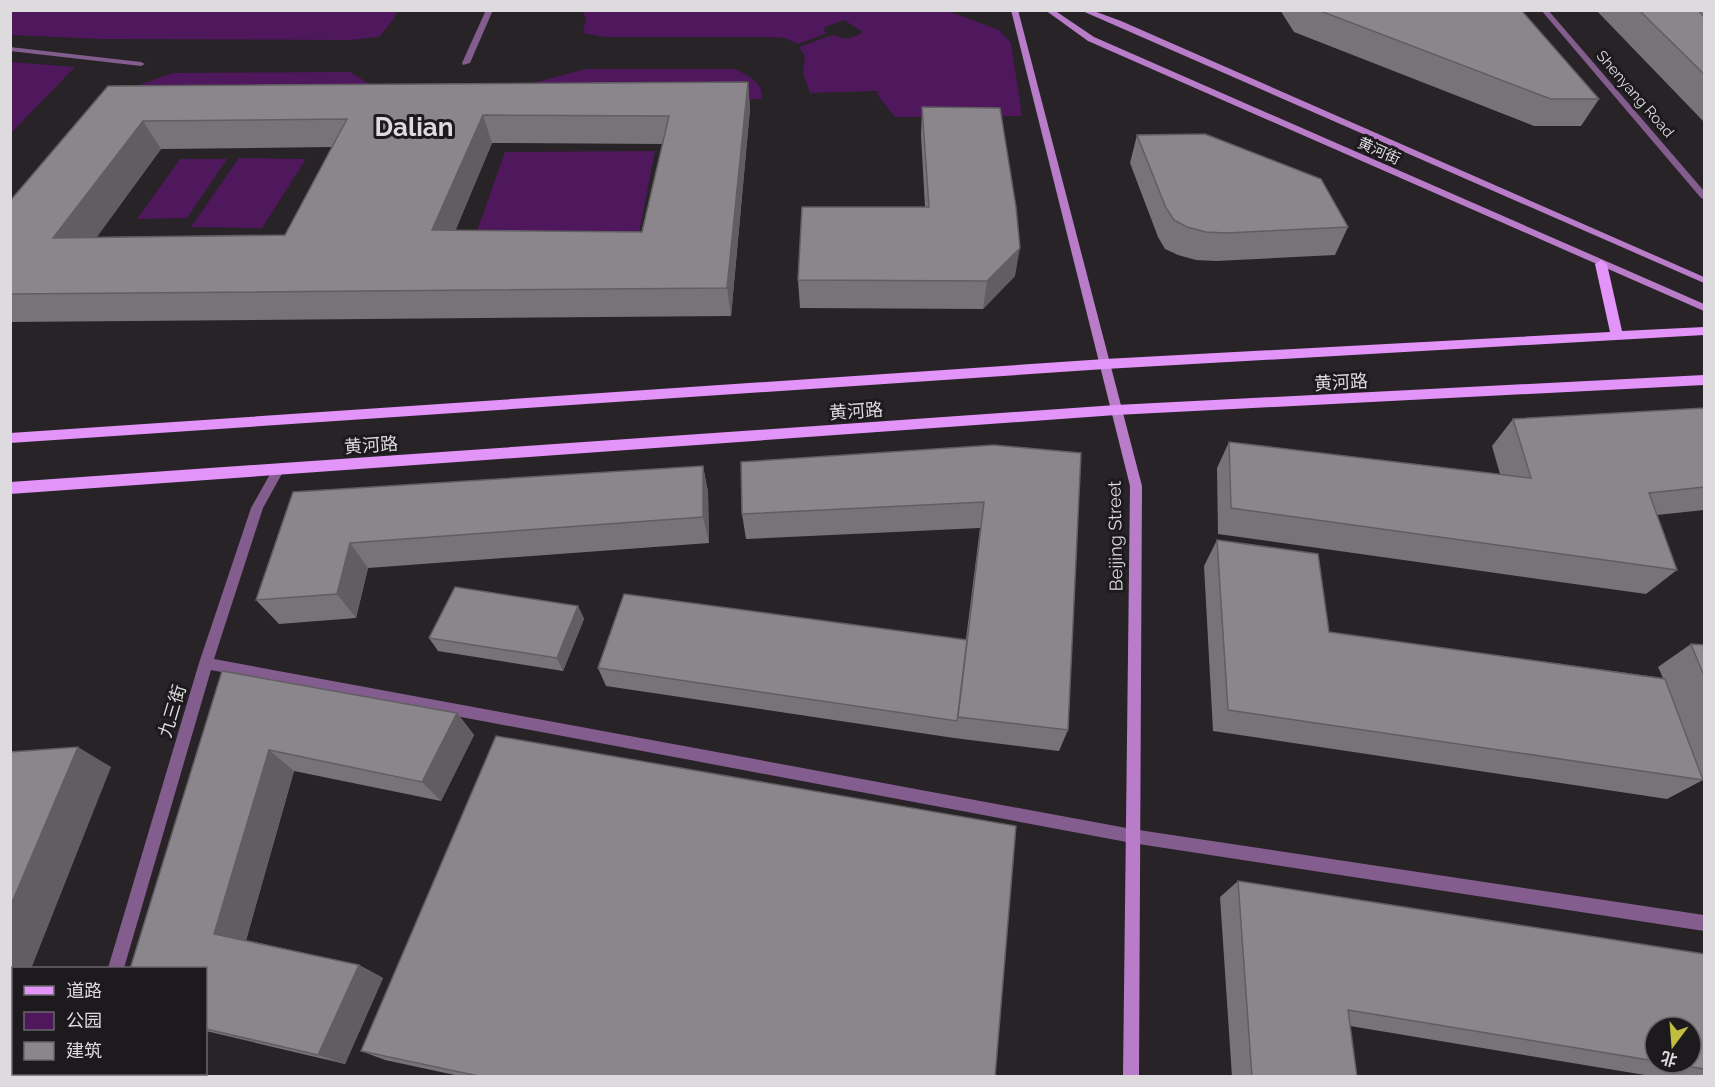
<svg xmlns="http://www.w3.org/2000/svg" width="1715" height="1087" font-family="Raleway,'Noto Sans SC',sans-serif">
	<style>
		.green { fill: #4f175c }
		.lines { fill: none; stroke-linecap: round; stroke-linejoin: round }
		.lane { fill: #835d8d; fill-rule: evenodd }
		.street { fill: #835d8d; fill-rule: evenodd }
		.secondary { fill: #b97cc9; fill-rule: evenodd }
		.primary { fill: #e394f8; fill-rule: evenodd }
		.wall { fill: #777378; fill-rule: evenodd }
		.shaded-wall { fill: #615e62 }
		.building { fill: #8a868c; stroke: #615e62; stroke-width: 1.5; fill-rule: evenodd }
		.labels { text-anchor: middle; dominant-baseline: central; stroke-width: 6; stroke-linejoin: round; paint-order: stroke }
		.far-street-label { font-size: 15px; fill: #dddbde; stroke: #1d1a1e }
		.street-label { font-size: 18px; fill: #dddbde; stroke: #1d1a1e }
		.far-town-label { font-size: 26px; font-weight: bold; fill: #dddbde; stroke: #1d1a1e }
	</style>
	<rect width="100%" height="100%" fill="#272327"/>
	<g class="green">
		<path d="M11,10H397V11L394,19L379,37L350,40L100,39L11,35Z"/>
		<path d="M582,11H948L999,30L1011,43L1022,116L895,117L879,97L877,91L810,93L803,73L805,56L799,47L833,35C845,41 852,39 863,32L844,20L825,27L824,31L827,33L798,44L785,38L767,37H605L583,33L586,18Z"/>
		<path d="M11,62L75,67L11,133L10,62Z"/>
		<path d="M586,69H735C748,76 765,83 761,99L700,100L495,93Z"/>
		<path d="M350,72L376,88L109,115L139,85L173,73Z"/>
		<path d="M655,151L637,244L472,245L505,152Z"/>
		<path d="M239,158L306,159L262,228L191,227Z"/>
		<path d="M180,159H227L187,218L137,219Z"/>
	</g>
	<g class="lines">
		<g class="lane">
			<path d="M486,10H493L470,63L463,65L462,63Z"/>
			<path d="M10,47L141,62L145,64L141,66L10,51Z"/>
		</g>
		<g class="street">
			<path d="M1541,10H1548L1704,191V199L1701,198Z"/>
			<path d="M278,466L284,470L263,508L214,659L1132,829L1704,915V931L1132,843L211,670L124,968H108L199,663L251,508L274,467Z"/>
			<path d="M77,1074H93L92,1076H76Z"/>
		</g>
		<g class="secondary">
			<path d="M1011,10H1018L1142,486L1139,1076H1123L1130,486Z"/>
			<path d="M1045,10H1054L1094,37L1704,304V311L1088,41Z"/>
			<path d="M1080,10H1091L1121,21L1704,277V283Z"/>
		</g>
		<g class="primary">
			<path d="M1601,260L1607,264L1622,331L1704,327V335L1105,369L10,443V433L1105,359L1610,332L1595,264Z"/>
			<path d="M1704,375V385L1116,415L10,494V482L1116,405Z"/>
		</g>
	</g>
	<g class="wall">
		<path d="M1280,10H1521L1599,99L1581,126H1534L1294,32Z"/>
		<path d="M1596,10H1704V122Z"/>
		<path d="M748,82L750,109L731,316L10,322V201L108,86ZM492,143L663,144L642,232L455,231ZM332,147L285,235L96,237L161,149Z"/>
		<path d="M922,107L1015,276L983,309L800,308L798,280L925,207L921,135Z"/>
		<path d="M1137,135L1348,227L1335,255L1216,261L1196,260L1178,255L1165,249L1158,237L1130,163Z"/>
		<path d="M1704,408V510L1657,515L1677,570L1646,594L1218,534L1217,468L1229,442L1500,474L1492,446L1513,419Z"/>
		<path d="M994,445L1068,730L1059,751L954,738L606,686L598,668L966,639L980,528L746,539L742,514Z"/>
		<path d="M703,466L708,492L709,543L368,568L356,618L279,624L256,600L293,492Z"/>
		<path d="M1217,540L1329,632L1663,678L1658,667L1691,644L1704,645V784L1703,780L1667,799L1213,731L1204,566Z"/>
		<path d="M578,606L584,619L563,671L438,651L429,638Z"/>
		<path d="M222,671L457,713L474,735L441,801L294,771L246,940L359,965L383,978L345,1064L206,1031V969Z"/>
		<path d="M10,752L111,767L14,969V981H10Z"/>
		<path d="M1238,881L1704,954V1077H1657L1350,1026L1357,1077H1232L1220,897ZM1655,1027L1691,1063H1655Z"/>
		<path d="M361,1051L995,1077H464L385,1060Z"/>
	</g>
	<g class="shaded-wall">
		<path d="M748,82L750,109L731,316L727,288Z"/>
		<path d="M483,115L492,143L444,258L432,230Z"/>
		<path d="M143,121L161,149L76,266L53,238Z"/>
		<path d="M1020,248L1015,276L983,309L987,281Z"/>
		<path d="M703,466L708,492L709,543L703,517Z"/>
		<path d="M350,543L368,568L356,618L337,594Z"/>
		<path d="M578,606L584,619L563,671L557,658Z"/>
		<path d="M457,713L474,735L441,801L422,782Z"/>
		<path d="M78,747L111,767L31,969H14V976L10,975V907Z"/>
		<path d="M269,750L294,771L244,948L214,934Z"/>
		<path d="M359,965L383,978L345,1064L318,1055Z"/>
	</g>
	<g class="building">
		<path d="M1318,10H1521L1599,99H1551Z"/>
		<path d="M1639,10H1698L1704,17V74Z"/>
		<path d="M748,82L727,288L10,294V201L108,86ZM483,115L669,116L642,232L432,230ZM347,119L285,235L53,238L143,121Z"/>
		<path d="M922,107L1000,108L1016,207L1020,248L987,281L798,280L802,207H929Z"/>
		<path d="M1205,134L1321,179L1348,227L1226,233L1206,232L1187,227L1174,220L1166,208L1137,135Z"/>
		<path d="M1704,408V487L1649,493L1677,570L1231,508L1229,442L1531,478L1513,419Z"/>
		<path d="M994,445L1081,453L1068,730L958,717L984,502L742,514L741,462Z"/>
		<path d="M703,466V517L350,543L337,594L256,600L293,492Z"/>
		<path d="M1217,540L1318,554L1329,632L1665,679L1703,780L1228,710Z"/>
		<path d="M455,587L578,606L557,658L429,638Z"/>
		<path d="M624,594L967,640L957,721L598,668Z"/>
		<path d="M1691,644L1704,645V676Z"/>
		<path d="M222,671L457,713L422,782L269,750L214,934L359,965L318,1055L206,1029V969H130Z"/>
		<path d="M496,736L1016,826L995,1077H483L361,1051Z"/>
		<path d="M78,747L10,907V752Z"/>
		<path d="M1238,881L1704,954V1069L1668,1063H1691V1027H1655V1061L1348,1010L1357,1077H1252Z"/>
	</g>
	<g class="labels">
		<g class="far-street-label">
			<text transform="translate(1635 94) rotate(49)">Shenyang Road</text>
			<text transform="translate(1379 151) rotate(24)">黄河街</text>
		</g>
		<g class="street-label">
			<text transform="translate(1341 382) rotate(-3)">黄河路</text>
			<text transform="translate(856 411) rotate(-4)">黄河路</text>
			<text transform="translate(371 445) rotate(-4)">黄河路</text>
			<text transform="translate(1115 536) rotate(-91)">Beijing Street</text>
			<text transform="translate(172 711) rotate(-73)">九三街</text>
		</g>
		<g class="far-town-label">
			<text x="414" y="127">Dalian</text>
		</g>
	</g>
	<rect width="1715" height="1087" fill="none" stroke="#dddbde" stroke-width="24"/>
	<rect x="12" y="967" width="195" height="108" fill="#1d1a1e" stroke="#6a676b" stroke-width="1.5"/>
	<rect x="24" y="986" width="30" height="9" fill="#e394f8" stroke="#6a676b" stroke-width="1.5"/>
	<text x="66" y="997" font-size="18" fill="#dddbde">道路</text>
	<rect x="24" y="1012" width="30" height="18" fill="#4f175c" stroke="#6a676b" stroke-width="1.5"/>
	<text x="66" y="1027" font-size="18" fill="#dddbde">公园</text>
	<rect x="24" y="1042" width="30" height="18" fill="#8a868c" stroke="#6a676b" stroke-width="1.5"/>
	<text x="66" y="1057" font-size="18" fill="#dddbde">建筑</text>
	<g transform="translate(1673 1045) rotate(196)"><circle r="28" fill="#1d1a1e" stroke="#6a676b" stroke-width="1.5"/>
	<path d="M0-4.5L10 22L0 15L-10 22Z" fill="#bfbe41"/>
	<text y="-9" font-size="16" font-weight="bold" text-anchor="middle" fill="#dddbde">北</text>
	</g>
</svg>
